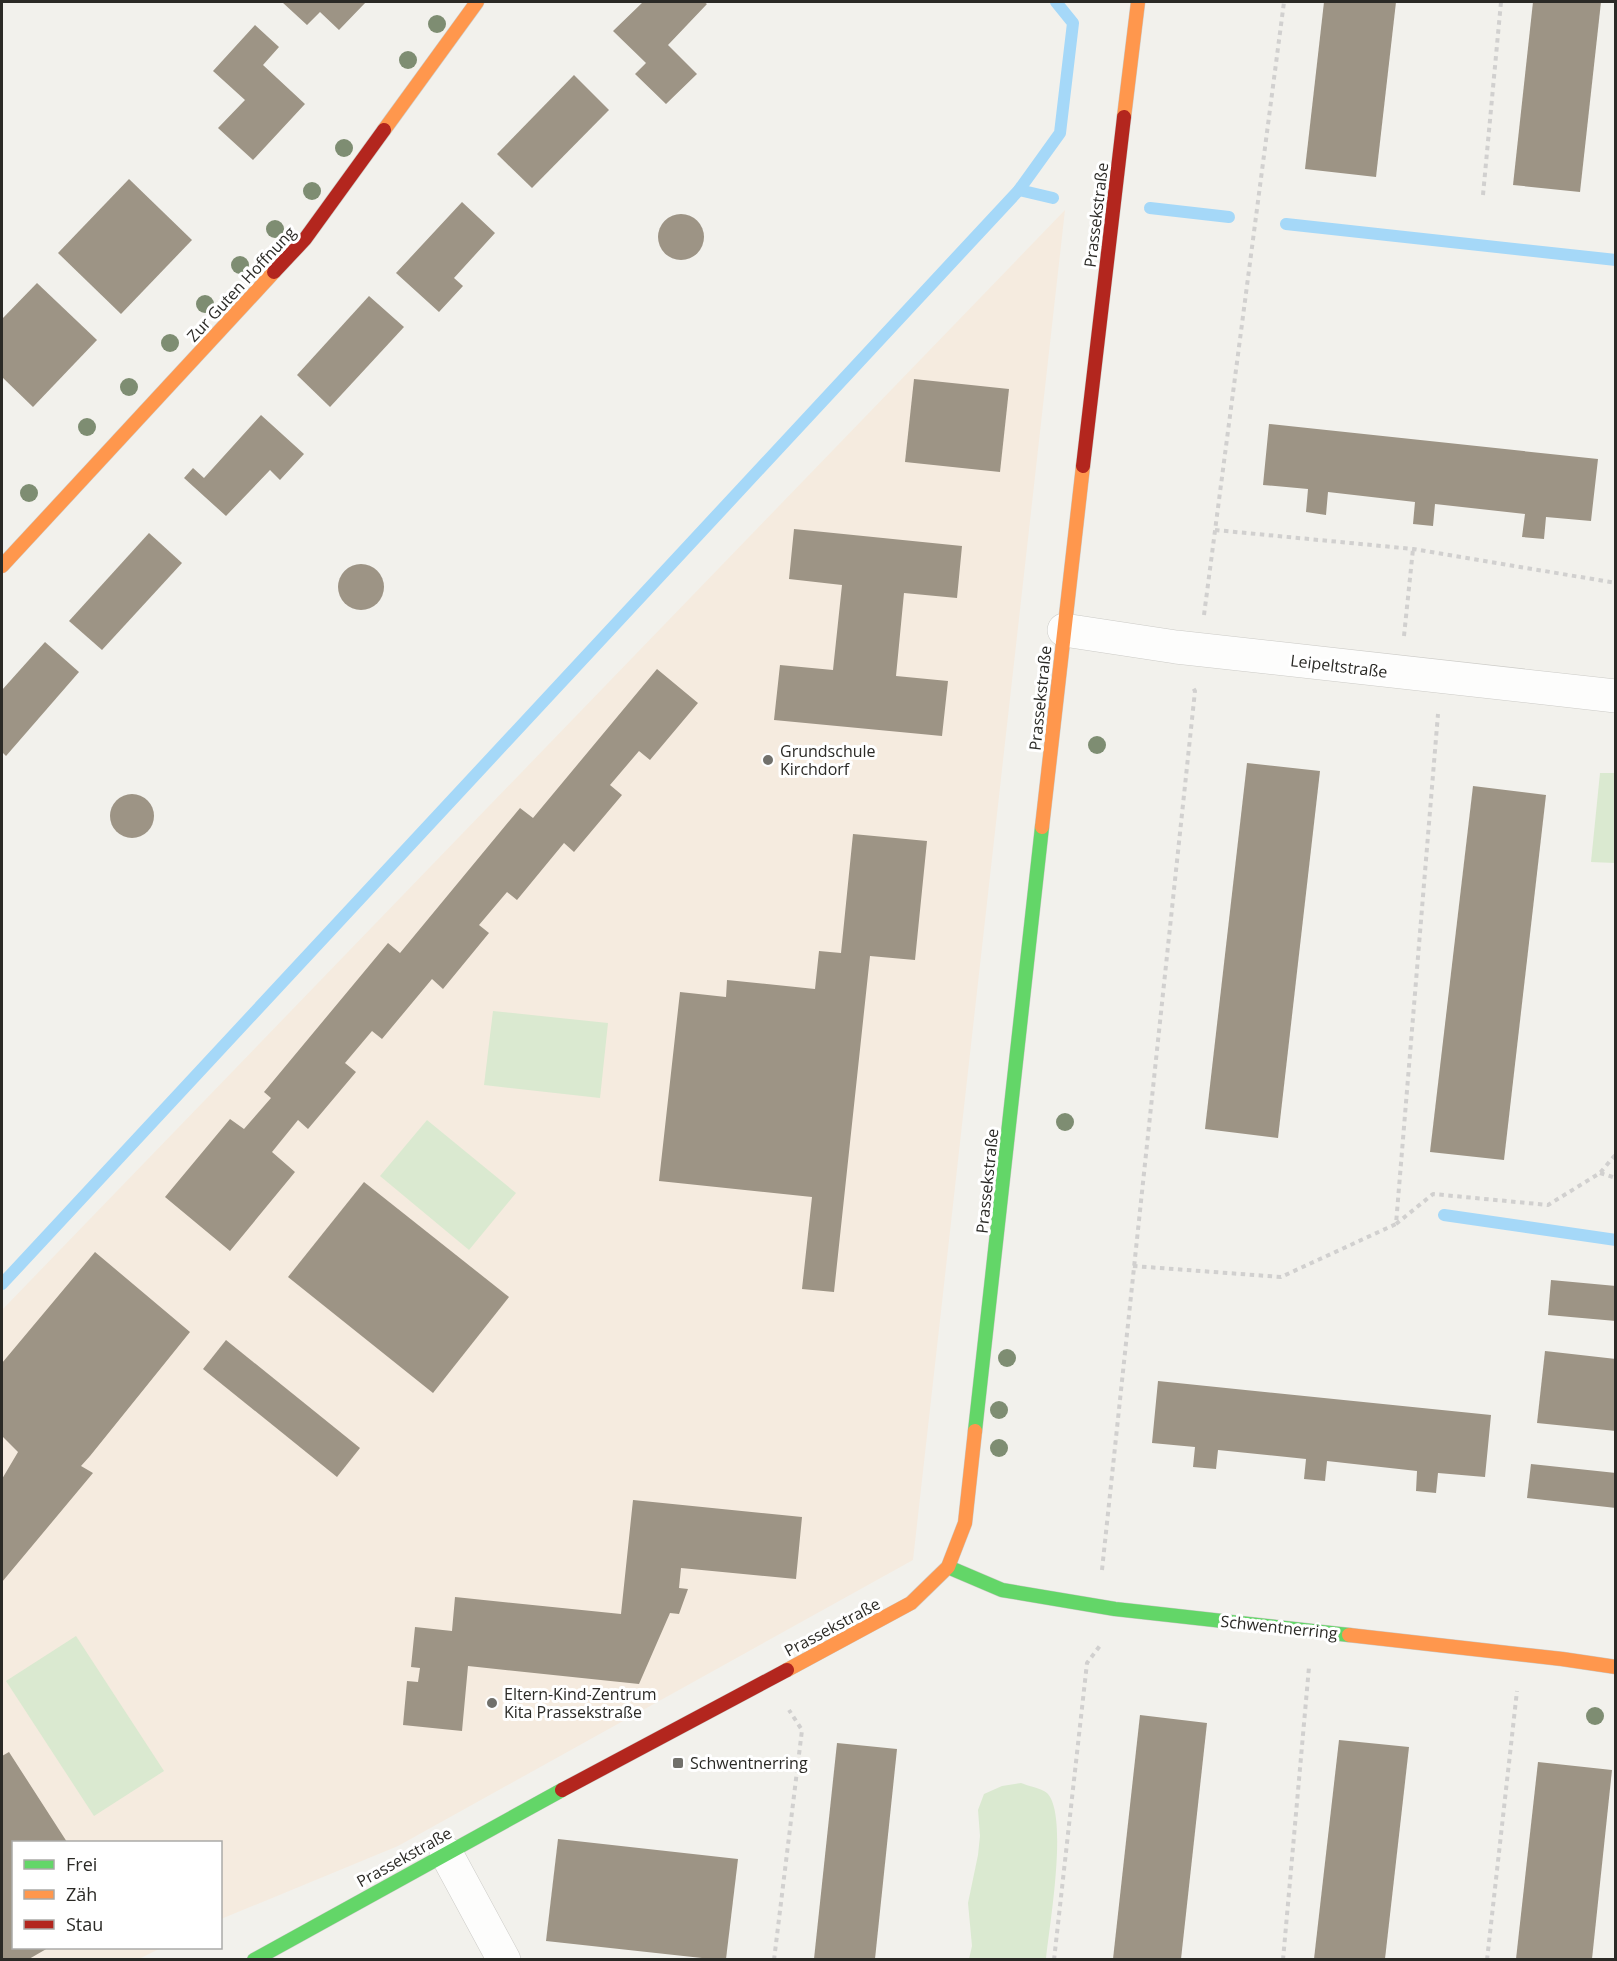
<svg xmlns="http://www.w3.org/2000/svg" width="1617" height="1961" font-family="'Open Sans',sans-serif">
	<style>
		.education { fill: #f5ebdf }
		.green { fill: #dae9d0 }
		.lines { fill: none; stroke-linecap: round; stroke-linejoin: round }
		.stream { stroke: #a5d8f8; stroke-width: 12 }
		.building { fill: #9d9485 }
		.street-casing { stroke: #cccbc7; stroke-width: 34 }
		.fast-casing { stroke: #cccbc7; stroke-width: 15 }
		.slow-casing { stroke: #cccbc7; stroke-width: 15 }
		.jam-casing { stroke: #cccbc7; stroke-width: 15 }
		.path { stroke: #d1d0cf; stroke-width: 4; stroke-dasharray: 4.5 4.5; stroke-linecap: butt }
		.street { stroke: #fdfdfc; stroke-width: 33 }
		.fast { stroke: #63d668; stroke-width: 14 }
		.slow { stroke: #ff974d; stroke-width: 14 }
		.jam { stroke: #b3261e; stroke-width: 14 }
		.tree { fill: #7e8d72 }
		.poi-dot { fill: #71706b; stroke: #fff; stroke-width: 2 }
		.labels { text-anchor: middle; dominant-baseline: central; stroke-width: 6; stroke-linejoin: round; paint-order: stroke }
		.street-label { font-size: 16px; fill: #2b2a26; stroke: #fff }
		.poi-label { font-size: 16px; fill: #2b2a26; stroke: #fff; text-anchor: start }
	</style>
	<rect width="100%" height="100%" fill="#f2f1ec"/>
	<path class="education" d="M1065,210L913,1560L398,1846L221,1919L220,1842H14V1948H161L139,1959H2V1310Z"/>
	<g class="green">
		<path d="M1600,773H1615V863L1591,862Z"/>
		<path d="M493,1011L608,1023L600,1098L484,1085Z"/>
		<path d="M427,1120L516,1193L469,1250L380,1176Z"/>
		<path d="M76,1636L164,1771L94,1816L6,1681Z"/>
		<path d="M1021,1783C1028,1786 1041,1788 1047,1793C1069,1815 1049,1927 1046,1959H969L972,1946L968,1903L978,1855L980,1836L978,1810L984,1794L1002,1786Z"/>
	</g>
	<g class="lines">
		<g class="stream">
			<path d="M1019,190L1053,198"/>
			<path d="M1150,208L1229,217"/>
			<path d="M1286,224L1616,260"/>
			<path d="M1444,1215L1616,1240"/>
			<path d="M2,1284L1019,190L1060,133L1073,23L1056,2"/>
		</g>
	</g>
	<g class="building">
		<path d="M282,2H366L339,30L320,12L307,25Z"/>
		<path d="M643,2H704L707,4L668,45L697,74L666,104L635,74L646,63L613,31Z"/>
		<path d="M1324,2H1396L1376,177L1305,169Z"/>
		<path d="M1533,2H1601L1580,192L1513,185Z"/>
		<path d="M255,25L279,47L263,65L305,104L253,160L218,128L245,100L213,71Z"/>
		<path d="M574,75L609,110L532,188L497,154Z"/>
		<path d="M129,179L192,240L121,314L58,253Z"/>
		<path d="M462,202L495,233L454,278L463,286L439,312L396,273Z"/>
		<circle cx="681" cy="237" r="23"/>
		<path d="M37,283L97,340L33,407L2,377V319Z"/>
		<path d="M369,296L404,327L330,407L297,375Z"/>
		<path d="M914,379L1009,389L1000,472L905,462Z"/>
		<path d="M261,415L304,454L280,480L270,470L226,516L184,478L193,468L204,478Z"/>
		<path d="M1269,424L1598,459L1591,521L1546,517L1544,539L1522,537L1525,514L1435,504L1433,526L1413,524L1415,502L1328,492L1326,515L1306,512L1308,489L1263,485Z"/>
		<path d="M794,529L962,546L957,598L904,593L896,676L948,681L942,736L774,720L780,665L833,670L842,585L789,579Z"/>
		<path d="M149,533L182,563L102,650L69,621Z"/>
		<circle cx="361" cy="587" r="23"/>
		<path d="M45,642L79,672L6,756L2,752V690Z"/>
		<path d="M657,669L698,703L650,760L639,751L610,785L622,795L574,852L564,843L517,900L507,892L479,925L489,933L443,989L432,979L382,1039L372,1031L345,1063L356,1072L308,1129L298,1120L272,1152L295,1172L230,1251L165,1197L230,1119L244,1129L271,1098L264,1092L388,943L400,953L520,808L533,818Z"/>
		<path d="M1247,763L1320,771L1278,1138L1205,1129Z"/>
		<path d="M1473,786L1546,795L1504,1160L1430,1152Z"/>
		<circle cx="132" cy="816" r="22"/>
		<path d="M853,834L927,841L915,960L870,956L834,1292L802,1289L812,1197L659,1181L680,992L726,997L727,980L815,989L819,951L841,953Z"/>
		<path d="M364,1182L509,1297L433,1393L288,1277Z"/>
		<path d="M95,1252L190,1332L90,1456L81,1466L93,1473L2,1582V1479L18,1452L2,1436V1363Z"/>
		<path d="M1551,1280L1616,1286V1321L1548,1315Z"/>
		<path d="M226,1340L360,1448L337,1477L203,1369Z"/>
		<path d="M1545,1351L1616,1359V1431L1537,1423Z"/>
		<path d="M1158,1381L1491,1415L1485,1477L1438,1473L1436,1493L1416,1491L1417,1471L1327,1461L1325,1481L1304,1479L1306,1459L1218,1450L1216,1469L1193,1467L1195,1447L1152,1443Z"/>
		<path d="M1531,1464L1616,1473V1508L1527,1498Z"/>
		<path d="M633,1500L802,1517L796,1579L681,1568L679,1588L688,1589L679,1614L670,1613L639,1684L468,1666L462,1731L403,1725L407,1681L418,1682L420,1668L411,1667L415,1627L452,1631L455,1597L621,1614Z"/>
		<path d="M1140,1715L1207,1723L1181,1959H1113Z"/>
		<path d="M1339,1740L1409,1747L1385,1959H1314Z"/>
		<path d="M837,1743L897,1749L875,1959H814Z"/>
		<path d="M9,1752L67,1842H14V1948H48L29,1959H2V1756Z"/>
		<path d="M1538,1762L1612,1770L1592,1959H1516Z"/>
		<path d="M558,1839L738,1859L726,1959H711L546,1941Z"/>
	</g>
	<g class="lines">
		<defs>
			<g id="street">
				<path d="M1064,630L1176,647L1616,696"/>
				<path d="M446,1853L504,1960"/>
			</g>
			<g id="fast">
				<path d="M975,1431L1042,827"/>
				<path d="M948,1567L1002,1590L1115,1609L1349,1635"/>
				<path d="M254,1960L562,1790"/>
			</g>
			<g id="slow">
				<path d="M1124,117L1138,2"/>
				<path d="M384,130L477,2"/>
				<path d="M2,566L274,272"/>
				<path d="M1042,827L1083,466"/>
				<path d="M1349,1635L1562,1659L1616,1667"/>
				<path d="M787,1670L911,1603L948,1567L965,1523L975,1431"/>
			</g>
			<g id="jam">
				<path d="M274,272L305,239L384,130"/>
				<path d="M1083,466L1124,117"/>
				<path d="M562,1790L787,1670"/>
			</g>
		</defs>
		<use href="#street" class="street-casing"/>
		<use href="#fast" class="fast-casing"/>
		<use href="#slow" class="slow-casing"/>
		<use href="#jam" class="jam-casing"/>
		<g class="path">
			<path d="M1483,195L1501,2"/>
			<path d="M1215,530L1413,549L1616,583"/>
			<path d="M1204,615L1284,2"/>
			<path d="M1404,636L1413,549"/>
			<path d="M1600,1173L1616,1178"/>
			<path d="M1396,1224L1433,1194L1548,1205L1600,1173L1616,1154"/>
			<path d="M1133,1266L1281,1277L1396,1224L1438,714"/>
			<path d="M1102,1570L1195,691L1192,686"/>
			<path d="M774,1960L802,1730L789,1710"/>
			<path d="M1054,1960L1087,1663L1102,1643"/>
			<path d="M1283,1960L1309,1667"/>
			<path d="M1487,1960L1517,1691"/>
		</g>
		<use href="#street" class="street"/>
		<use href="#fast" class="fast"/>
		<use href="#slow" class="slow"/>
		<use href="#jam" class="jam"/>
	</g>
	<g class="tree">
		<circle cx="437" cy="24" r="9"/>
		<circle cx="408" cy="60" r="9"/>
		<circle cx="344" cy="148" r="9"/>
		<circle cx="312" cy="191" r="9"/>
		<circle cx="275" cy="229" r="9"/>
		<circle cx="240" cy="265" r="9"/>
		<circle cx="205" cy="304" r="9"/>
		<circle cx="170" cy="343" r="9"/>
		<circle cx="129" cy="387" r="9"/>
		<circle cx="87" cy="427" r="9"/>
		<circle cx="29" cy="493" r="9"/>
		<circle cx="1097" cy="745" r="9"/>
		<circle cx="1065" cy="1122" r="9"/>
		<circle cx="1007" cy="1358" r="9"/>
		<circle cx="999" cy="1410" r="9"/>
		<circle cx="999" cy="1448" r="9"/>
		<circle cx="1595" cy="1716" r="9"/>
	</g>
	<g class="poi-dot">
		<circle cx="768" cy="760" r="6"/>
		<circle cx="492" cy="1703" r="6"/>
		<rect x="672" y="1757" width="12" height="12" rx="3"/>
	</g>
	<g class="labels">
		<g class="street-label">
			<text transform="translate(1096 215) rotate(-83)">Prassekstraße</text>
			<text transform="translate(241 284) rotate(-47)">Zur Guten Hoffnung</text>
			<text transform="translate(1339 666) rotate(7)">Leipeltstraße</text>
			<text transform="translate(1040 698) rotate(-84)">Prassekstraße</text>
			<text transform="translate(987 1181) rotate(-84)">Prassekstraße</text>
			<text transform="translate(832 1627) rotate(-28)">Prassekstraße</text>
			<text transform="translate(1279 1627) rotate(6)">Schwentnerring</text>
			<text transform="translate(404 1857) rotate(-29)">Prassekstraße</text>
		</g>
		<g class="poi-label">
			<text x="780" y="751">Grundschule<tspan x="780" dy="18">Kirchdorf</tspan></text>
			<text x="504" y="1694">Eltern-Kind-Zentrum<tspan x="504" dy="18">Kita Prassekstraße</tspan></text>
			<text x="690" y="1763">Schwentnerring</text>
		</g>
	</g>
	<rect width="1617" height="1961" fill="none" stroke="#2b2a26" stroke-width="6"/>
	<rect x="12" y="1841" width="210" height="108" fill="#ffffff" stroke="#aaaaa8" stroke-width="1.5"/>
	<rect x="24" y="1860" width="30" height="9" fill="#63d668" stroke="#aaaaa8" stroke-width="1.5"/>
	<text x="66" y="1871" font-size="18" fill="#2b2a26">Frei</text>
	<rect x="24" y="1890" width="30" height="9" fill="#ff974d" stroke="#aaaaa8" stroke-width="1.5"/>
	<text x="66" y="1901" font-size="18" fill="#2b2a26">Zäh</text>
	<rect x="24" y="1920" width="30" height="9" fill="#b3261e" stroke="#aaaaa8" stroke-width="1.5"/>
	<text x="66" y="1931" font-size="18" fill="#2b2a26">Stau</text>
</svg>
